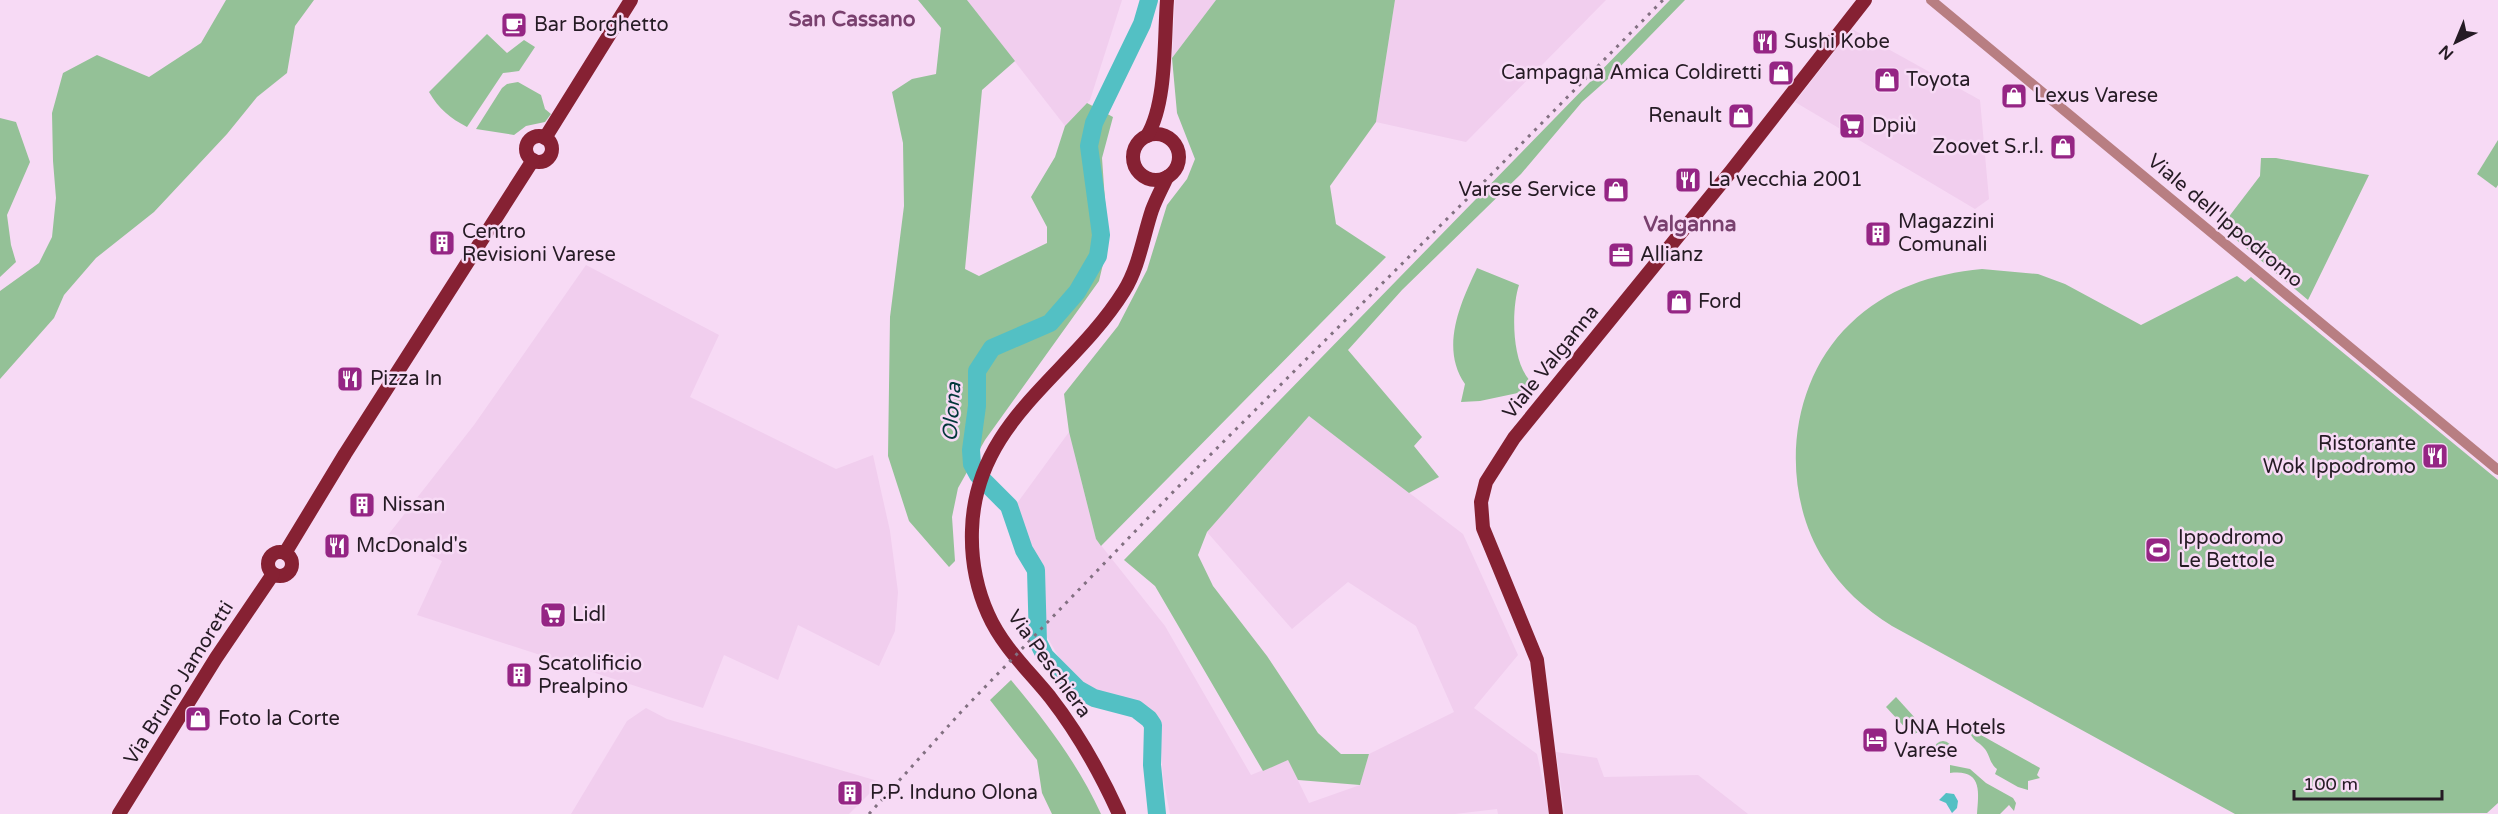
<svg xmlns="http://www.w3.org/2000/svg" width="2498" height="814" font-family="'Varela Round',sans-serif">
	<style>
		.built { fill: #f1ceee }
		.green { fill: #94c197 }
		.water { fill: #53c0c4 }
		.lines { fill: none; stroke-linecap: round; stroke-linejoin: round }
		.river { stroke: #53c0c4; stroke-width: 18 }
		.minor { stroke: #b87e82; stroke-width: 10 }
		.major { stroke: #862133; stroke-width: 14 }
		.rail { stroke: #827081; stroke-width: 3; stroke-dasharray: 3 6; stroke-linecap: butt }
		.labels { text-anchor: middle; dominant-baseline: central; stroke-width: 5; stroke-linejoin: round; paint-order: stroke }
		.poi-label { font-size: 20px; fill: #251b24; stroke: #f7daf5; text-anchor: start }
		.street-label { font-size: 20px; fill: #251b24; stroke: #f7daf5 }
		.neighbourhood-label { font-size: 21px; font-weight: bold; fill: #79406e; stroke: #f7daf5 }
		.water-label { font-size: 21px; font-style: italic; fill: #02383a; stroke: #f7daf5 }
	</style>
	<rect width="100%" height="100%" fill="#f7daf5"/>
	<g class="built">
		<path d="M967,0H1122L1090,100L1065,126Z"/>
		<path d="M1175,0H1216L1172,58Z"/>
		<path d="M1395,0H1606L1466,142L1376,122Z"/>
		<path d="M1852,29L1980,100L1989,199L1975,209L1795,102Z"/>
		<path d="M586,265L719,335L690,397L836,469L873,455L890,531L898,592L895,631L879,666L798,625L778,680L724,655L703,708L417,615L442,561L388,535L474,425Z"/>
		<path d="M1309,416L1463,534L1518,655L1474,708L1537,754L1550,814H1498L1497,809L1455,814H1170L1163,778L1159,726L1139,704L1093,689L1067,671L1047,637L1041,569L1015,506L1069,432L1096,539L1165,626L1251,775L1288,760L1309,803L1360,785L1369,754L1454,712L1416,626L1348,582L1292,629L1207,532Z"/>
		<path d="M646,708L667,719L881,782L849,814H571L627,721Z"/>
		<path d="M1556,752L1597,758L1604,777L1698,775L1748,814H1565Z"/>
	</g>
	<g class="green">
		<path d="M226,0H314L295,26L287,73L257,97L227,134L154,212L96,258L64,295L54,318L0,379V291L39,263L52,237L56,198L53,161L52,113L63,73L97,55L149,77L201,43Z"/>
		<path d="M918,0H967L1015,61L982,90L965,269L979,276L1047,243V227L1031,197L1055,157L1065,126L1087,103L1113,117L1102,158L1108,243L1099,281L985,440L958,488L952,517L955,561L949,567L909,521L888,456L890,317L904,206L903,143L892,92L912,79L936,74L941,28Z"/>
		<path d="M1216,0H1395L1376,122L1330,186L1336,224L1386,257L1101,546L1096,539L1069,432L1064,394L1118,326L1147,270L1167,205L1187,179L1195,159L1177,113L1172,58Z"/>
		<path d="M1670,0H1685L1609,78L1582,102L1521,174L1402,290L1348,350L1422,437L1414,446L1439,477L1409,493L1309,416L1207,532L1198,555L1213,586L1267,656L1318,733L1341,754H1369L1360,785L1298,780L1288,760L1263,771L1155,586L1124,560Z"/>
		<path d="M487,34L507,53L524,40L535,47L519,71L503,73L467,127C450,118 439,109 429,92Z"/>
		<path d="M518,82L541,95L545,109L551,114L545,122L526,126L514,135L476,129L502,88L507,84Z"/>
		<path d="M0,118L16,122L30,162L7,215L11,245L16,262L0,277Z"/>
		<path d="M2498,140V185L2496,188L2477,174Z"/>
		<path d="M2261,158H2276L2369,175L2308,300L2221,227L2260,176Z"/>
		<path d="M1477,268L1519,285C1511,309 1511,368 1534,384L1532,390L1480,401L1461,402L1465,384C1440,348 1460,304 1477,268Z"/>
		<path d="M1982,269L2038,274L2065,284L2141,325L2237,276L2245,282L2251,277L2498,480V803L2487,813L2235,814L1892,626C1865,609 1841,588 1824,560C1779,489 1788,383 1850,324C1887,288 1932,274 1982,269Z"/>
		<path d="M1011,680C1046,722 1078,764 1101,814H1052L1042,793L1037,760L990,700Z"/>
		<path d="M1896,697L1925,729L1912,735L1886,707Z"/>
		<path d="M1972,730L2040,768L2037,775L2040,778L2028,781V790L2018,787L1995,774L1997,769C1989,763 1990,754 1984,748C1978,741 1975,743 1970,733Z"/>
		<circle cx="1943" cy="750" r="9"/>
		<path d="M1950,765L1970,769L1986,783L2013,798L2016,803L2014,811L2009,805L2000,814H1977C1979,791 1982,769 1950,773Z"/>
	</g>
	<path class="water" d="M1946,793L1954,794L1958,801L1957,808L1952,813L1946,803L1939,800Z"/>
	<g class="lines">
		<path class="river" d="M1149,0L1142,24L1094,123L1089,146L1101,235L1098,256L1077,292L1050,323L992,348L977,371V406L971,450L972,464L978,475L1009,506L1024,550L1036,570L1038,642L1045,656L1078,689L1094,698L1136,709L1149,719L1153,725L1152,765L1157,814"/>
		<path class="minor" d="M1931,0L2498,470"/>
		<g class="major">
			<circle cx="1156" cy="157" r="23"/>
			<path d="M1147,136C1167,103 1164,40 1167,0"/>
			<circle cx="539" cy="149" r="13"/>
			<path d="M545,138L631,0"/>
			<circle cx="280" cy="564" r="12"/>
			<path d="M285,553L345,454L533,160"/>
			<path d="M119,814L216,658L273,574"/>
			<path d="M1119,814C1100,772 1078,733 1050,697C1028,670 1002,646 988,614C976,587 971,559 972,530C975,420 1071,376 1124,291C1139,267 1143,237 1152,210C1156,199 1162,188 1167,177"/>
			<path d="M1556,814L1537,660L1483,528L1481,502L1486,482L1514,438L1732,170L1865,0"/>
		</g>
		<path class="rail" d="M869,814L961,712L1174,491L1475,191L1663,0"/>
	</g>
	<defs>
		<symbol id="cafe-square" viewBox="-11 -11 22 22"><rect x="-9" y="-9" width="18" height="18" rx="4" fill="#952584" stroke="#f7daf5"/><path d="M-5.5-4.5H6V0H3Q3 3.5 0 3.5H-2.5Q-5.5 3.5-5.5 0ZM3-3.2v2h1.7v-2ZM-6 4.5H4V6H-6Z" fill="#fff"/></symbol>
		<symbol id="restaurant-square" viewBox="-11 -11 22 22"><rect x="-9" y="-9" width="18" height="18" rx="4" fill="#952584" stroke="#f7daf5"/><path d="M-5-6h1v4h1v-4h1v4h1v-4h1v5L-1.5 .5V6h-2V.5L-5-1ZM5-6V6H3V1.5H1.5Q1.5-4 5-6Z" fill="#fff"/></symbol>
		<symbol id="shop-square" viewBox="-11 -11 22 22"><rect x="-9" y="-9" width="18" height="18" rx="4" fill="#952584" stroke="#f7daf5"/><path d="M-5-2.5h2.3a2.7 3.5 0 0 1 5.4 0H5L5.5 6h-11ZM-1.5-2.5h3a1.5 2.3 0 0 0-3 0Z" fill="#fff"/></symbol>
		<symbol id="supermarket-square" viewBox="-11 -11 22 22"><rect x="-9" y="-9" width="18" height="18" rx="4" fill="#952584" stroke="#f7daf5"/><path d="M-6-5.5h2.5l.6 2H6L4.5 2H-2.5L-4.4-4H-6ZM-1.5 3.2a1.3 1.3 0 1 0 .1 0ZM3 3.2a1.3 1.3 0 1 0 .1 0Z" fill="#fff"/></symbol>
		<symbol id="building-square" viewBox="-11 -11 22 22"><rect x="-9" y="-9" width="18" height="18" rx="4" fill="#952584" stroke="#f7daf5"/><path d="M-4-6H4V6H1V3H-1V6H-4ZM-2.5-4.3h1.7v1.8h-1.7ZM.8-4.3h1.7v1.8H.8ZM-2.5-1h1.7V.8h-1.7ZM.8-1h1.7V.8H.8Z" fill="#fff"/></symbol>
		<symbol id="office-square" viewBox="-11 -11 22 22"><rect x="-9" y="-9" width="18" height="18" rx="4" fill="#952584" stroke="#f7daf5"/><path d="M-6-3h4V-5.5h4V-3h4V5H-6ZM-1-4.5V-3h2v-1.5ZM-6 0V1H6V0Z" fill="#fff"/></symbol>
		<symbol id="stadium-square" viewBox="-11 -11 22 22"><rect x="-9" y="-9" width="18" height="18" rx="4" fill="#952584" stroke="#f7daf5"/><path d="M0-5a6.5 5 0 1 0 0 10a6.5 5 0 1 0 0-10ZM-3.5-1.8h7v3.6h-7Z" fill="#fff"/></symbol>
		<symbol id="hotel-square" viewBox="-11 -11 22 22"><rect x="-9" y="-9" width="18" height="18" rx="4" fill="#952584" stroke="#f7daf5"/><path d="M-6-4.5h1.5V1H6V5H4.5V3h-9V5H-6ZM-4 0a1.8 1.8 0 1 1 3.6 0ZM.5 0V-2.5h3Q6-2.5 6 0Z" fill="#fff"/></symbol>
	</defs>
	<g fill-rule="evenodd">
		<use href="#cafe-square" x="499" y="10" width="30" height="30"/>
		<use href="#restaurant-square" x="1750" y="27" width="30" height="30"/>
		<use href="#shop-square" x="1766" y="58" width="30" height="30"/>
		<use href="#shop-square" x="1872" y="65" width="30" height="30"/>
		<use href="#shop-square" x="1999" y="81" width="30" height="30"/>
		<use href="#shop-square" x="1726" y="101" width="30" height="30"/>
		<use href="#supermarket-square" x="1837" y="111" width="30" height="30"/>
		<use href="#shop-square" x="2048" y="132" width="30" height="30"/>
		<use href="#restaurant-square" x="1673" y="165" width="30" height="30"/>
		<use href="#shop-square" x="1601" y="175" width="30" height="30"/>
		<use href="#building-square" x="1863" y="219" width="30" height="30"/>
		<use href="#building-square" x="427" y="228" width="30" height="30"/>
		<use href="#office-square" x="1606" y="240" width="30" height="30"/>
		<use href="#shop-square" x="1664" y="287" width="30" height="30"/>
		<use href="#restaurant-square" x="335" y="364" width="30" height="30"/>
		<use href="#restaurant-square" x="2420" y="441" width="30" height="30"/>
		<use href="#building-square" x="347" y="490" width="30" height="30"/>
		<use href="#restaurant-square" x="322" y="531" width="30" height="30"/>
		<use href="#stadium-square" x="2143" y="535" width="30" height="30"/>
		<use href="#supermarket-square" x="538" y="600" width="30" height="30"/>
		<use href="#building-square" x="504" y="660" width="30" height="30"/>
		<use href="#shop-square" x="183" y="704" width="30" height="30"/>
		<use href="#hotel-square" x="1860" y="725" width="30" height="30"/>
		<use href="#building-square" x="835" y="778" width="30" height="30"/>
	</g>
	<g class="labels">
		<g class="poi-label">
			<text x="534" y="25">Bar Borghetto</text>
			<text x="1784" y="42">Sushi Kobe</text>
			<text x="1762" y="73" text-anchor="end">Campagna Amica Coldiretti</text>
			<text x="1906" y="80">Toyota</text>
			<text x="2034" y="96">Lexus Varese</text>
			<text x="1722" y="116" text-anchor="end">Renault</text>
			<text x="1872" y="126">Dpiù</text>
			<text x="2044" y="147" text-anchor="end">Zoovet S.r.l.</text>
			<text x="1708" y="180">La vecchia 2001</text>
			<text x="1596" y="190" text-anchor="end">Varese Service</text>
			<text x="1898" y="222">Magazzini<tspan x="1898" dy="23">Comunali</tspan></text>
			<text x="462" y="232">Centro<tspan x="462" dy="23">Revisioni Varese</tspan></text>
			<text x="1640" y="255">Allianz</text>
			<text x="1698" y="302">Ford</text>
			<text x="370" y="379">Pizza In</text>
			<text x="2416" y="444" text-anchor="end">Ristorante<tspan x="2416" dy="23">Wok Ippodromo</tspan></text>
			<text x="382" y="505">Nissan</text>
			<text x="2178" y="538">Ippodromo<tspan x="2178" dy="23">Le Bettole</tspan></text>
			<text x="356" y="546">McDonald's</text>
			<text x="572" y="615">Lidl</text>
			<text x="538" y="664">Scatolificio<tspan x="538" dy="23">Prealpino</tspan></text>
			<text x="218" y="719">Foto la Corte</text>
			<text x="1894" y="728">UNA Hotels<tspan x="1894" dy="23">Varese</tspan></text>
			<text x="870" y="793">P.P. Induno Olona</text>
		</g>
		<g class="street-label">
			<text transform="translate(2225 221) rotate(40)">Viale dell'Ippodromo</text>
			<text transform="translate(1551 362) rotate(-51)">Viale Valganna</text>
			<text transform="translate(1049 664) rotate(54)">Via Peschiera</text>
			<text transform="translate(179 683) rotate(-58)">Via Bruno Jamoretti</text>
		</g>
		<g class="neighbourhood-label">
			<text x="852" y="19">San Cassano</text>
			<text x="1690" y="224">Valganna</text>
		</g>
		<g class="water-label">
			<text transform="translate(952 412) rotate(-86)">Olona</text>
		</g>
	</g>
	<g transform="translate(2456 42) rotate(223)" stroke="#f7daf5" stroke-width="4.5" paint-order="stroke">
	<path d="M0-4.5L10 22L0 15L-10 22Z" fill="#251b24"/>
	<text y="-9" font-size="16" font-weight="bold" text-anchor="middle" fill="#251b24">N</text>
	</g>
	<path d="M2294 790v9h148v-9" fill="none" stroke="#251b24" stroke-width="3"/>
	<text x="2303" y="790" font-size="18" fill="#251b24" stroke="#f7daf5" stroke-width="4.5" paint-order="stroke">100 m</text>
</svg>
